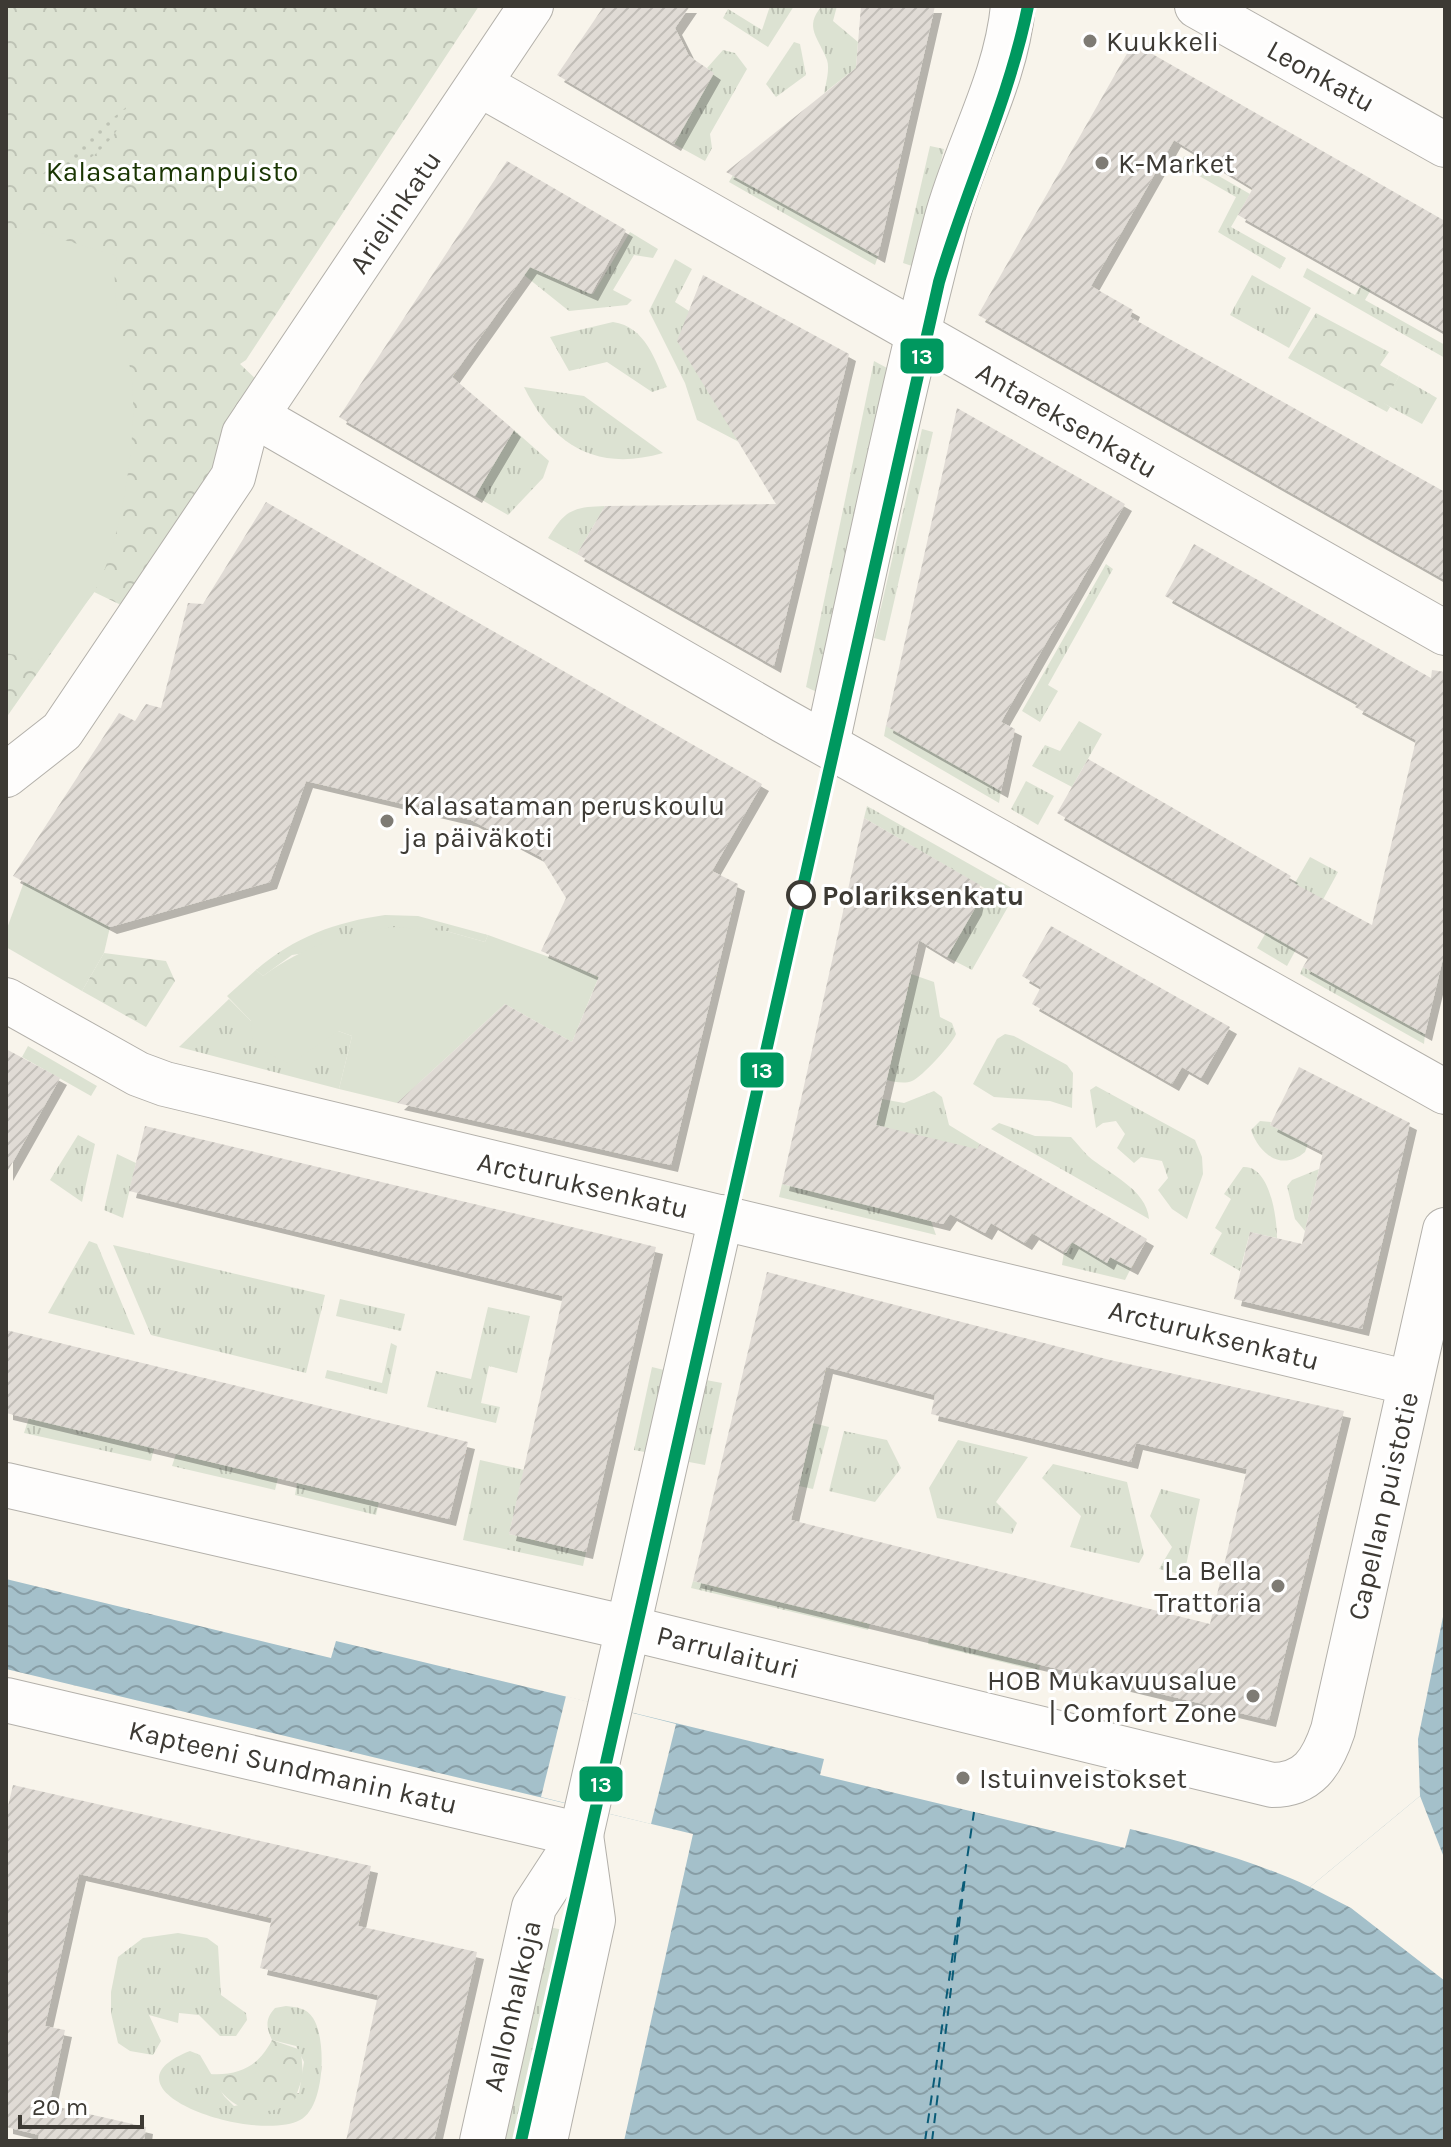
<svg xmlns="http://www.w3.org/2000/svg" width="1451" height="2147" font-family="Karla,sans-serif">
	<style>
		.grass { fill: url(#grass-tufts) }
		.park { fill: url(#park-crowns) }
		.garden { fill: url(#garden-dots) }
		.pitch { fill: #dce2d2 }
		.water { fill: url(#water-waves) }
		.pier { fill: #f8f4eb }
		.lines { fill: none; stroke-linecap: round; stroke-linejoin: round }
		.ferry { stroke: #095b77; stroke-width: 2; stroke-dasharray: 10 8; stroke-linecap: butt }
		.building { fill: url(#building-hatch); fill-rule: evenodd; filter: url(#shadow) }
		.minor-casing { stroke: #b3b0aa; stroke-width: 46 }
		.minor { stroke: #fefdfc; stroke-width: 44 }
		.tram-1-casing { stroke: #fff; stroke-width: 18 }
		.tram-1 { stroke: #00985f; stroke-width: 12 }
		.poi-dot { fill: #7e7b74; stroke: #fff; stroke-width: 3 }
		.stop-dot { fill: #fff; stroke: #3d3a34; stroke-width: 4 }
		.labels { text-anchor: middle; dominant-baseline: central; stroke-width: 6; stroke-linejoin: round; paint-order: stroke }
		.poi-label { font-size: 28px; fill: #3d3a34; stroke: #fff; text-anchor: start }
		.street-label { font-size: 28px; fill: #3d3a34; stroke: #fff }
		.park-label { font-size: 28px; fill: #1a3603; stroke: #fff }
		.stop-label { font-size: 28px; font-weight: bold; fill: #3d3a34; stroke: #fff; text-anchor: start }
		.line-badge { stroke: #fff; stroke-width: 3 }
		.badge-label { font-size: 22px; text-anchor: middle; font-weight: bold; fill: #fff }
	</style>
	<defs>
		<pattern id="grass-tufts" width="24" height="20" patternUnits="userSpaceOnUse" patternTransform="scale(2)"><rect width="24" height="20" fill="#dce2d2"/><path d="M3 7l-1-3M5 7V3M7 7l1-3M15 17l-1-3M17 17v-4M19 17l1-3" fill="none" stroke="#bec3b5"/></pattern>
		<pattern id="park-crowns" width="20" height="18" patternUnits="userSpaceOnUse" patternTransform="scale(2)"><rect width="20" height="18" fill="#dce2d2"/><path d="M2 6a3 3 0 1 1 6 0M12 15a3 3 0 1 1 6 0" fill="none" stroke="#bec3b5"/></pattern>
		<pattern id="garden-dots" width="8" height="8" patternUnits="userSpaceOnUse" patternTransform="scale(2)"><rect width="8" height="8" fill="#dce2d2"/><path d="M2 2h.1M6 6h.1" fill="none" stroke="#bec3b5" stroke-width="1.8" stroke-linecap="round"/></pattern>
		<pattern id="water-waves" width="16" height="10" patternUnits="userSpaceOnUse" patternTransform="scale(2)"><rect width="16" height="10" fill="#a4c0ca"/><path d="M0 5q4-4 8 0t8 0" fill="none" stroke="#879da5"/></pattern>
		<pattern id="building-hatch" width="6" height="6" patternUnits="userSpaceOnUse" patternTransform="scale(2)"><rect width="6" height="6" fill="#e0dbd5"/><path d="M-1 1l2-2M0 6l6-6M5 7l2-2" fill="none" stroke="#c1bdb7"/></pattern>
		<filter id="shadow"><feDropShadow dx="7" dy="7" stdDeviation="0" flood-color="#0004"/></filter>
	</defs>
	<rect width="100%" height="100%" fill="#f8f4eb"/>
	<g class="grass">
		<path d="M770,6H794L768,47L723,18L728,9L762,30Z"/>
		<path d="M822,6H837L833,21L858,42L856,68L824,93C826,83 830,69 827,60C819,38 803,27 822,6Z"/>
		<path d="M794,42L800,44L806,75L776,97L766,84Z"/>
		<path d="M723,50L735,53L747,69L710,134L712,148L705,161L674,144L713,73L707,68Z"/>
		<path d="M930,146L944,149L915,267L903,263Z"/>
		<path d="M1184,156L1250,194L1231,227L1286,258L1280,269L1218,232L1236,197L1180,165Z"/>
		<path d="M733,175L878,256L875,265L729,182Z"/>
		<path d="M630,232L658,249L653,258L634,255L613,290L632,300L627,305L569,311L524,275L530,267L593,294Z"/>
		<path d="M675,259L692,269L675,302L689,311L739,442L697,420L685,383L649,311Z"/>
		<path d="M1373,266L1382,271L1365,300L1445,345V358L1303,277L1307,268L1355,295Z"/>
		<path d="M1252,275L1311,308L1289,348L1230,315Z"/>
		<path d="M613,322C646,327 655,360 667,387L652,392L607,362L569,371L550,337Z"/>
		<path d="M874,361L887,368L819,693L806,687Z"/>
		<path d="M1399,376L1437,398L1422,424L1383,403Z"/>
		<path d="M524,387L584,396L663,453C597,472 553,446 524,387Z"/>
		<path d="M922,429L933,432L885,641L874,638Z"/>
		<path d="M514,430L549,461L543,478L508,515L475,496Z"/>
		<path d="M605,506L577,554L548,538C565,510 573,507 605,506Z"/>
		<path d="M1106,564L1113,569L1048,685L1058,691L1040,722L1022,711Z"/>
		<path d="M1079,721L1102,734L1072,787L1032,766L1045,745L1060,751Z"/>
		<path d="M886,725L1001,791L999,803L884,736Z"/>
		<path d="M1026,781L1054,796L1038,825L1011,809Z"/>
		<path d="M867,806L1017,891L972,970L947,957L986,889L864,818Z"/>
		<path d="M1310,857L1338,872L1287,966L1257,948Z"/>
		<path d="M385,915L418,916L488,935L485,942L446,931L292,955L263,976L256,970C294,937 336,922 385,915Z"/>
		<path d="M1303,967L1425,1034L1424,1044L1300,974Z"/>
		<path d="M911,974L934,982L940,1017L952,1023L956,1034C952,1044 922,1077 912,1081C905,1084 894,1082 887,1080Z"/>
		<path d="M229,999L251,1021L338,1031L352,1036L339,1089L179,1047Z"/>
		<path d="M1005,1034L1014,1036L1067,1065L1073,1073L1072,1108L1050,1101L994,1097L973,1084L997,1039Z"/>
		<path d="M28,1046L97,1086L91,1096L22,1057Z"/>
		<path d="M1096,1086L1195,1140L1202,1157L1203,1174L1187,1219L1172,1209L1158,1190L1168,1178L1162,1161L1141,1157L1134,1163L1117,1148L1125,1134L1116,1121L1103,1123L1096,1128L1090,1090Z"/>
		<path d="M934,1091L942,1097L949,1125L980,1144L971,1160L876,1125L882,1099L904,1103Z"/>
		<path d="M1260,1121L1271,1122L1270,1125L1308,1144L1305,1152C1282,1172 1259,1154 1251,1130Z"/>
		<path d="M999,1123L1035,1136L1071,1137C1077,1143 1082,1150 1088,1156C1107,1173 1147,1189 1149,1219L991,1129Z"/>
		<path d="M78,1135L95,1144L82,1202L50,1180Z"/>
		<path d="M117,1154L136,1163L123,1218L104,1210Z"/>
		<path d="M1243,1167C1270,1165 1277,1218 1277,1238L1250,1232L1240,1271L1210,1254L1222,1233L1215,1228L1231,1199L1224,1194Z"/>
		<path d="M1319,1169L1305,1231L1295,1219L1287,1186L1292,1180Z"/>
		<path d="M782,1184L921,1218L929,1215L936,1235L779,1197Z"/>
		<path d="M89,1241L97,1244L135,1335L48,1313Z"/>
		<path d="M1072,1242L1107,1262L1110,1257L1131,1268L1125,1280L1062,1265L1064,1252Z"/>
		<path d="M113,1245L325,1295L306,1373L151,1335Z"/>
		<path d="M340,1299L405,1314L401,1331L336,1316Z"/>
		<path d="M488,1307L530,1316L517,1373L489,1366L481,1403L500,1407L496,1423L427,1407L436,1371L471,1379Z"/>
		<path d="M391,1343L397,1346L387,1394L325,1378L327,1370L382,1383Z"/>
		<path d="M652,1367L668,1371L650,1453L634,1450Z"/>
		<path d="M706,1380L722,1383L705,1465L689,1462Z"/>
		<path d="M29,1418L154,1448L151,1461L24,1433Z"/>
		<path d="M813,1423L829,1427L813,1489L799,1486Z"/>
		<path d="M844,1431L887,1440L901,1468L875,1502L829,1491Z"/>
		<path d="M958,1440L1028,1457L996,1502L1017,1523L1012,1534L937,1518L929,1488Z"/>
		<path d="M176,1454L278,1478L275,1490L172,1466Z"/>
		<path d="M480,1460L524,1470L509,1534L586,1552L583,1566L463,1540Z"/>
		<path d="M1053,1464L1127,1482L1144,1554L1139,1563L1070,1547L1081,1516L1042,1478Z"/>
		<path d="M297,1483L379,1502L376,1515L295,1495Z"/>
		<path d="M1161,1489L1200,1499L1184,1575L1159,1569L1172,1547L1150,1516Z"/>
		<path d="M693,1581L858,1620L870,1624L868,1630L691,1588Z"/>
		<path d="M929,1638L1040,1664L1039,1671L928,1644Z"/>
		<path d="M545,1926L581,1934L529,2141H495Z"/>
		<path d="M178,1933L207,1938L218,1946L221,1995L246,2013L247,2020L236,2036H220L199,2015L179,2013L178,2023L149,2015L161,2041L153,2055L130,2051L118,2043L111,2013V1992L118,1957L143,1938Z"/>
		<path d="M286,2006C296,2007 307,2008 313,2018C327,2039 325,2108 300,2120C254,2144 92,2089 190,2051L200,2055L224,2096L234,2106L299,2093L304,2062L296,2046L272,2040C266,2027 265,2019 275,2008Z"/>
	</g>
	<g class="park">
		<path d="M6,6H479L246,360L240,364L265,388L121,605L94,592L6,718Z"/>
		<path d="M1316,313L1389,352L1380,365L1399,376L1384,403L1390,407L1387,412L1288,358Z"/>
		<path d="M104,953L166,961L175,981L146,1027L82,991Z"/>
		<path d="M272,2040L301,2050L303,2076L294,2102C258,2122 228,2109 209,2074C239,2076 258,2067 272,2040Z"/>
	</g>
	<path class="garden" d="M129,105C113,148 92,158 54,180L40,176Z"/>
	<g class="pitch">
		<path d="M28,229L117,256C108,307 127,334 132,382C138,436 121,543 95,591C91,598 84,604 79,610C67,626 56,644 45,661L6,653V244Z"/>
		<path d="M24,882L110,927L104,953L82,991L6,947V931Z"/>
		<path d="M395,927L446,931L485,942L488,935L574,966L596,963L600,974L572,1042L505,1004L397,1103L339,1089L352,1036L338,1031L290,1064L253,1046L251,1021L227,996L256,970L263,976C304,946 345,933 395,927Z"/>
	</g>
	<path class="water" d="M6,1579L331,1658L336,1641L824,1759L820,1775L1125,1848L1130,1829C1192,1844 1252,1860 1310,1887L1420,1796L1418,1739L1445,1607V2141H624L693,1834L6,1669Z"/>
	<g class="pier">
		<path d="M566,1696L676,1724L651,1824L541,1797Z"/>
		<path d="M1420,1796L1445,1860V1981L1351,1908L1310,1887Z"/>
	</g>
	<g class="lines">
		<g class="ferry">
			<path d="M925,2141L974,1812"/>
			<path d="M932,2141L965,1877"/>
		</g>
	</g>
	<g class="building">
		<path d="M604,6H690L675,28L689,56L714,73L674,144L557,75Z"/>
		<path d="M861,6H935L878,256L726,172L856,68Z"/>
		<path d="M1133,43L1445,221V332L1238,215L1253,188L1174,140L1091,286L1133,310L1130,317L1445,492V580L978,315Z"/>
		<path d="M507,161L626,230L591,294L530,267L452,377L514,430L475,496L339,417Z"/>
		<path d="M703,275L849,354L774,666L577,554L605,506L776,504L677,341Z"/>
		<path d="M957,408L1125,504L1001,722L1015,729L1001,791L886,726Z"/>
		<path d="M266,502L762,784L712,871L738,884L671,1165L397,1103L505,1004L572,1042L599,977L541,951L566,898L541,857L471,820L306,781L270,882L110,927L13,876L119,713L135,721L146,704L161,708L188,603L203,604Z"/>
		<path d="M1194,544L1431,678L1432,670L1445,672V950L1425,1034L1303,967L1309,957L1057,813L1088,759L1291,876L1288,880L1372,925L1416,740L1355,707L1358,703L1165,596Z"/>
		<path d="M864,818L980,885L975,908L947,957L919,940L876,1125L977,1149L980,1144L1000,1155L1147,1239L1131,1268L1110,1257L1107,1263L1072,1242L1066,1253L1032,1233L1025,1243L991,1223L985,1233L950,1214L943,1224L782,1184Z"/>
		<path d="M1051,926L1230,1027L1201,1078L1182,1067L1172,1084L1032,1004L1041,987L1022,976Z"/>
		<path d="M6,1049L60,1078L6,1174Z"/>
		<path d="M1299,1067L1410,1123L1362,1329L1234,1299L1250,1232L1302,1244L1323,1152L1270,1125Z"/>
		<path d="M145,1126L656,1247L586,1552L509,1534L563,1296L129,1191Z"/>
		<path d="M767,1272L1110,1360L1344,1411L1269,1720L693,1581ZM826,1367L935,1395L931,1414L972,1424L1131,1462L1136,1443L1247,1469L1210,1624L791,1520Z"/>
		<path d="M6,1330L468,1442L449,1519L6,1413Z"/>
		<path d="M13,1785L371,1866L358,1926L477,1952L434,2141H346L378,1995L260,1968L272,1918L79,1874L45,2026L65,2030L49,2105L146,2127L144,2141H38L39,2135L6,2127V1815Z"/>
	</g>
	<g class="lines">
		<defs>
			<g id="minor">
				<path d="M1197,6L1445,145"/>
				<path d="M481,85L1445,633"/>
				<path d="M256,416L784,721L1445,1092"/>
				<path d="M827,744C865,569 901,394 946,221C965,149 1006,81 1013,6"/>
				<path d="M6,775L62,731L233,477L244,434L531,6"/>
				<path d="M6,1000L138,1074L165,1084L1410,1383"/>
				<path d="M6,1485L628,1628L1272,1785C1308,1785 1322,1763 1333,1730L1445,1230"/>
				<path d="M6,1700L581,1835"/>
				<path d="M482,2141L534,1907L581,1835L721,1217"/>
				<path d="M545,2141L593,1920L581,1835"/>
			</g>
		</defs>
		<use href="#minor" class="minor-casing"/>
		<use href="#minor" class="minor"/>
		<defs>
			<path id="tram-1" d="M521,2141L939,282C966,190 1009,100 1028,6"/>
		</defs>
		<use href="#tram-1" class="tram-1-casing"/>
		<use href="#tram-1" class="tram-1"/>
	</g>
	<g class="poi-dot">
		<circle cx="1090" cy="41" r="8"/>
		<circle cx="1102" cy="163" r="8"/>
		<circle cx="387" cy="821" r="8"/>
		<circle cx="1278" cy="1586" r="8"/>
		<circle cx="1253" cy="1696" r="8"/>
		<circle cx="963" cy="1778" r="8"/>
	</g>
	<circle class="stop-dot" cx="801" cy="895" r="13"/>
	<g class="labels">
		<g class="poi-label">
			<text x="1106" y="41">Kuukkeli</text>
			<text x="1118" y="163">K-Market</text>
			<text x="403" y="805">Kalasataman peruskoulu<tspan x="403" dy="32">ja päiväkoti</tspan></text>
			<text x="1262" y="1570" text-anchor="end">La Bella<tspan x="1262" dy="32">Trattoria</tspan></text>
			<text x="1237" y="1680" text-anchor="end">HOB Mukavuusalue<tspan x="1237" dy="32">| Comfort Zone</tspan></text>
			<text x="979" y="1778">Istuinveistokset</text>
		</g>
		<g class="street-label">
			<text transform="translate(1321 76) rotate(29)">Leonkatu</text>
			<text transform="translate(395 212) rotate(-56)">Arielinkatu</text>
			<text transform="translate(1067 420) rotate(30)">Antareksenkatu</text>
			<text transform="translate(583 1185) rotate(13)">Arcturuksenkatu</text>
			<text transform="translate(1214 1335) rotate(14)">Arcturuksenkatu</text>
			<text transform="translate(1383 1506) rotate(-77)">Capellan puistotie</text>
			<text transform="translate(728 1652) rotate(14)">Parrulaituri</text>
			<text transform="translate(293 1767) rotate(13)">Kapteeni Sundmanin katu</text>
			<text transform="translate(512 2006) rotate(-77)">Aallonhalkoja</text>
		</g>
		<g class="park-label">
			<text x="172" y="171">Kalasatamanpuisto</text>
		</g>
		<g class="stop-label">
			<text x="822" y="895">Polariksenkatu</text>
		</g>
	</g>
	<g class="line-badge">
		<rect x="899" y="337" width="46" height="38" rx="8" fill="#00985f"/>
		<rect x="739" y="1051" width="46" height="38" rx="8" fill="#00985f"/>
		<rect x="578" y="1765" width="46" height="38" rx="8" fill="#00985f"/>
	</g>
	<g class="badge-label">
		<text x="922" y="364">13</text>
		<text x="762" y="1078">13</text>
		<text x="601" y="1792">13</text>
	</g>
	<rect width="1451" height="2147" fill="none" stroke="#3d3a34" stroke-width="16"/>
	<path d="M20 2115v12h122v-12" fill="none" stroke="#3d3a34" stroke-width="4"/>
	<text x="32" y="2115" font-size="24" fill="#3d3a34" stroke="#ffffff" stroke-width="6" paint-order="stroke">20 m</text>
</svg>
